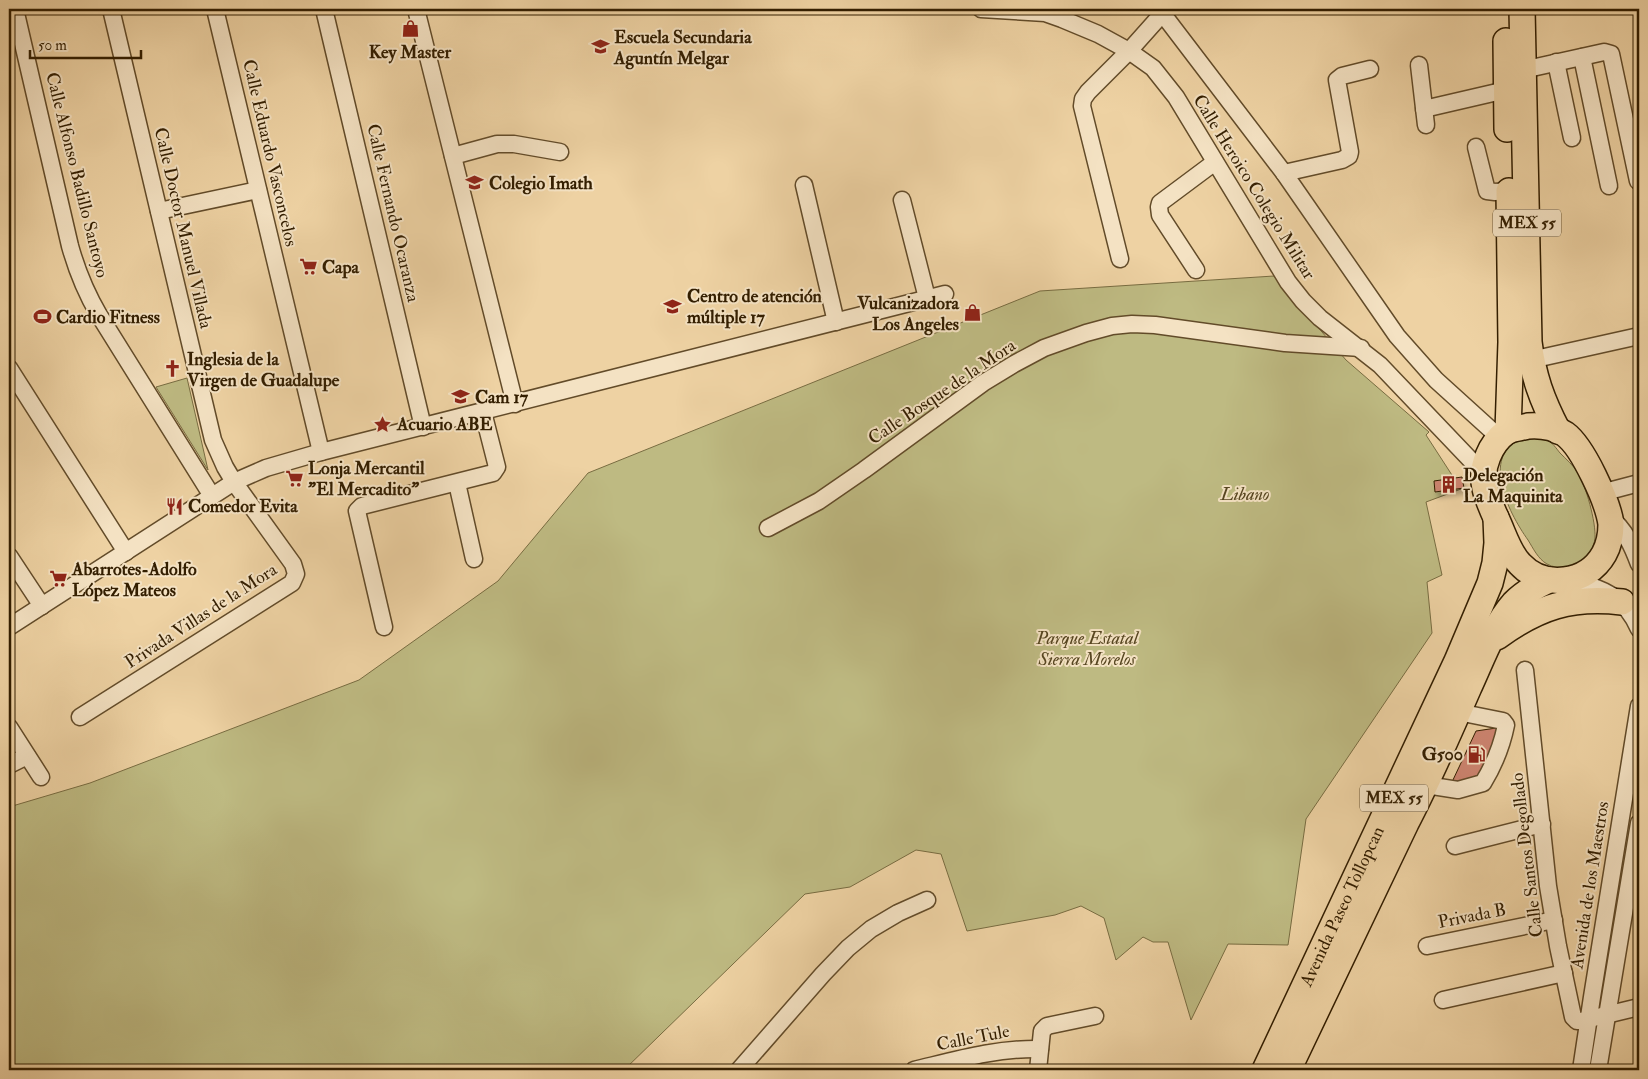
<svg xmlns="http://www.w3.org/2000/svg" width="1648" height="1079" font-family="'IM FELL Double Pica',serif">
	<style>
		.green { fill: #beba82; stroke: #786c41 }
		.building { fill: #cd846f; stroke: #331e00; filter: url(#shadow) }
		.lines { fill: none; stroke-linecap: round; stroke-linejoin: round }
		.minor-casing { stroke: #624b29; stroke-width: 19 }
		.highway-casing { stroke: #331e00; stroke-width: 28 }
		.minor { stroke: #f4e2c3; stroke-width: 16 }
		.highway { stroke: #eed2a3; stroke-width: 25 }
		.labels { text-anchor: middle; dominant-baseline: central; stroke-width: 4; stroke-linejoin: round; paint-order: stroke }
		.shield { fill: #f4e2c3; stroke: #6d593a; stroke-width: 1 }
		.shield-label { font-size: 16px; font-weight: bold; fill: #331e00 }
		.poi-label { font-size: 18px; font-weight: bold; fill: #331e00; stroke: #f4e2c3; text-anchor: start }
		.street-label { font-size: 18px; fill: #331e00; stroke: #f4e2c3 }
		.park-label { font-size: 18px; font-style: italic; fill: #564520; stroke: #f4e2c3 }
	</style>
	<defs>
		<filter id="shadow"><feDropShadow dx="3" dy="5.5" stdDeviation="2.5" flood-color="#0004"/></filter>
	</defs>
	<rect width="100%" height="100%" fill="#eed2a3"/>
	<filter id="stains"><feTurbulence type="fractalNoise" baseFrequency=".004" numOctaves="4"/><feColorMatrix values="0 0 0 0 .2 0 0 0 0 .09 0 0 0 0 .02 0 0 0 .5 -.17"/></filter>
	<radialGradient id="worn" r=".72"><stop offset=".6" stop-color="#630" stop-opacity="0"/><stop offset="1" stop-color="#630" stop-opacity=".3"/></radialGradient>
	<g class="green">
		<path d="M1274,276L1346,360L1429,432L1426,435L1461,489L1426,502L1442,575L1427,582L1432,633L1306,819L1288,945L1228,944L1191,1020L1168,942H1153L1143,937L1116,960L1104,918L1081,906L1055,915L967,931L941,854L916,850L850,887L805,894L624,1070H9V807L90,783L359,680L498,581L588,473L1040,291Z"/>
		<path d="M187,378L208,470L156,387Z"/>
		<path d="M1528,436C1534,437 1541,437 1547,440C1552,442 1556,448 1560,453C1566,459 1573,465 1578,473C1586,486 1596,522 1595,538C1594,547 1589,556 1582,561C1573,568 1558,570 1547,564C1538,559 1533,548 1528,540C1508,512 1477,451 1528,436Z"/>
	</g>
	<g class="building">
		<path d="M1462,477L1464,488L1435,492L1434,481Z"/>
		<path d="M1503,727L1478,778L1452,782L1476,731Z"/>
	</g>
	<g class="lines">
		<defs>
			<g id="minor">
				<path d="M15,9L70,246C77,271 86,293 99,315L212,496"/>
				<path d="M215,9L321,452"/>
				<path d="M324,9L423,427"/>
				<path d="M416,9L515,404"/>
				<path d="M981,9L1045,13L1062,19L1098,34L1129,51L1153,68L1176,97L1288,282L1303,301L1320,318L1380,365L1483,473"/>
				<path d="M1159,9L1284,173L1397,336L1436,380L1500,438"/>
				<path d="M1582,57L1609,186"/>
				<path d="M1556,62L1572,138"/>
				<path d="M1419,65L1426,125"/>
				<path d="M1523,70L1604,52L1611,54L1638,181"/>
				<path d="M1424,109L1506,90"/>
				<path d="M1476,147L1487,191L1495,192L1509,191"/>
				<path d="M453,156L497,144H514L560,152"/>
				<path d="M1284,173L1342,160L1349,156L1350,152L1337,80L1342,76L1370,69"/>
				<path d="M804,185L836,322"/>
				<path d="M902,200L927,298"/>
				<path d="M159,211L258,190"/>
				<path d="M1120,259L1082,106L1083,99L1088,92L1129,51L1162,14"/>
				<path d="M1196,270L1160,215L1159,207L1160,203L1215,162"/>
				<path d="M1531,360L1639,336"/>
				<path d="M9,368L126,552"/>
				<path d="M457,483L474,559"/>
				<path d="M1601,493L1639,483"/>
				<path d="M1609,516C1625,530 1632,545 1639,564"/>
				<path d="M768,528L819,501L864,470L983,383L1014,364L1044,348L1086,333L1112,326L1132,324L1155,325L1285,343L1361,348"/>
				<path d="M9,556L42,606"/>
				<path d="M1570,580C1603,588 1625,597 1639,629"/>
				<path d="M9,627L234,482L266,468L321,452L945,294"/>
				<path d="M384,627L357,511L362,506L493,473L497,467L483,412"/>
				<path d="M1525,670L1548,886L1558,946L1573,1017L1577,1021H1581L1639,1007"/>
				<path d="M80,717L292,583L296,574L293,564L234,482L225,467L213,440L111,9"/>
				<path d="M9,727L41,777"/>
				<path d="M9,765L27,756"/>
				<path d="M1426,785L1458,790L1483,783C1494,765 1502,745 1506,725L1503,721L1458,712"/>
				<path d="M1455,846L1542,824"/>
				<path d="M1427,946L1554,920"/>
				<path d="M1443,1000L1564,973"/>
				<path d="M739,1070L823,974L848,948L871,929L898,913L927,900"/>
				<path d="M914,1070C956,1060 997,1048 1040,1049"/>
				<path d="M1038,1070L1042,1031L1047,1026L1095,1016"/>
				<path d="M1581,1070L1592,997L1639,706"/>
				<path d="M1598,1070L1639,823"/>
			</g>
			<g id="highway">
				<path d="M1522,9L1529,342C1533,376 1542,400 1558,431"/>
				<path d="M1506,41L1507,129"/>
				<path d="M1528,426C1541,425 1554,427 1565,434C1583,447 1608,502 1611,524C1611,534 1609,545 1604,554C1587,584 1544,590 1520,564C1509,553 1504,535 1497,520C1487,498 1478,479 1488,456C1492,446 1498,438 1506,432C1512,428 1522,428 1528,426Z"/>
				<path d="M1508,431L1511,342L1509,191"/>
				<path d="M1497,637C1538,607 1571,596 1622,602"/>
				<path id="s1" d="M1265,1070L1457,661L1490,583L1495,563L1497,543L1496,518"/>
				<path d="M1288,1070L1406,823C1429,779 1449,733 1469,687C1482,659 1493,627 1514,603C1524,593 1536,586 1549,580"/>
			</g>
		</defs>
		<use href="#minor" class="minor-casing"/>
		<use href="#highway" class="highway-casing"/>
		<use href="#minor" class="minor"/>
		<use href="#highway" class="highway"/>
	</g>
	<defs>
		<symbol id="shop-bare" viewBox="-9 -9 18 18"><path d="M-5-2.5h2.3a2.7 3.5 0 0 1 5.4 0H5L5.5 6h-11ZM-1.5-2.5h3a1.5 2.3 0 0 0-3 0Z" fill="#8f2418" stroke="#f4e2c3" stroke-width="2.5" paint-order="stroke"/></symbol>
		<symbol id="school-bare" viewBox="-9 -9 18 18"><path d="M0-5L7-2L0 1L-7-2ZM-4 1L0 2.5L4 1V4Q0 6-4 4Z" fill="#8f2418" stroke="#f4e2c3" stroke-width="2.5" paint-order="stroke"/></symbol>
		<symbol id="supermarket-bare" viewBox="-9 -9 18 18"><path d="M-6-5.5h2.5l.6 2H6L4.5 2H-2.5L-4.4-4H-6ZM-1.5 3.2a1.3 1.3 0 1 0 .1 0ZM3 3.2a1.3 1.3 0 1 0 .1 0Z" fill="#8f2418" stroke="#f4e2c3" stroke-width="2.5" paint-order="stroke"/></symbol>
		<symbol id="stadium-bare" viewBox="-9 -9 18 18"><path d="M0-5a6.5 5 0 1 0 0 10a6.5 5 0 1 0 0-10ZM-3.5-1.8h7v3.6h-7Z" fill="#8f2418" stroke="#f4e2c3" stroke-width="2.5" paint-order="stroke"/></symbol>
		<symbol id="church-bare" viewBox="-9 -9 18 18"><path d="M-1.2-6h2.4v3.5h3.3v2.4h-3.3V6h-2.4V-.1h-3.3v-2.4h3.3Z" fill="#8f2418" stroke="#f4e2c3" stroke-width="2.5" paint-order="stroke"/></symbol>
		<symbol id="sight-bare" viewBox="-9 -9 18 18"><path d="M0-6L1.8-2.2L6-1.7L2.9 1.2L3.7 5.4L0 3.3L-3.7 5.4L-2.9 1.2L-6-1.7L-1.8-2.2Z" fill="#8f2418" stroke="#f4e2c3" stroke-width="2.5" paint-order="stroke"/></symbol>
		<symbol id="building-bare" viewBox="-9 -9 18 18"><path d="M-4-6H4V6H1V3H-1V6H-4ZM-2.5-4.3h1.7v1.8h-1.7ZM.8-4.3h1.7v1.8H.8ZM-2.5-1h1.7V.8h-1.7ZM.8-1h1.7V.8H.8Z" fill="#8f2418" stroke="#f4e2c3" stroke-width="2.5" paint-order="stroke"/></symbol>
		<symbol id="restaurant-bare" viewBox="-9 -9 18 18"><path d="M-5-6h1v4h1v-4h1v4h1v-4h1v5L-1.5 .5V6h-2V.5L-5-1ZM5-6V6H3V1.5H1.5Q1.5-4 5-6Z" fill="#8f2418" stroke="#f4e2c3" stroke-width="2.5" paint-order="stroke"/></symbol>
		<symbol id="fuel-bare" viewBox="-9 -9 18 18"><path d="M-5.5-6h7V0h2V4h1.3V-2.5L3-4.5l.8-.8L6-3V5H2.5V1h-1V6h-7ZM-4.2-4.7v3.2H.2V-4.7Z" fill="#8f2418" stroke="#f4e2c3" stroke-width="2.5" paint-order="stroke"/></symbol>
	</defs>
	<g fill-rule="evenodd">
		<use href="#shop-bare" x="398" y="16" width="25" height="25"/>
		<use href="#school-bare" x="588" y="34" width="25" height="25"/>
		<use href="#school-bare" x="462" y="170" width="25" height="25"/>
		<use href="#supermarket-bare" x="296" y="254" width="25" height="25"/>
		<use href="#school-bare" x="660" y="294" width="25" height="25"/>
		<use href="#shop-bare" x="960" y="300" width="25" height="25"/>
		<use href="#stadium-bare" x="30" y="304" width="25" height="25"/>
		<use href="#church-bare" x="160" y="356" width="25" height="25"/>
		<use href="#school-bare" x="448" y="384" width="25" height="25"/>
		<use href="#sight-bare" x="370" y="412" width="25" height="25"/>
		<use href="#supermarket-bare" x="282" y="466" width="25" height="25"/>
		<use href="#building-bare" x="1436" y="472" width="25" height="25"/>
		<use href="#restaurant-bare" x="162" y="494" width="25" height="25"/>
		<use href="#supermarket-bare" x="46" y="566" width="25" height="25"/>
		<use href="#fuel-bare" x="1464" y="742" width="25" height="25"/>
	</g>
	<g class="labels">
		<g class="shield">
			<rect x="1493" y="209.5" width="68" height="27" rx="4"/>
			<rect x="1360" y="784.5" width="68" height="27" rx="4"/>
		</g>
		<g class="shield-label">
			<text x="1527" y="223">MEX 55</text>
			<text x="1394" y="798">MEX 55</text>
		</g>
		<g class="poi-label">
			<text x="614" y="37">Escuela Secundaria<tspan x="614" dy="21">Aguntín Melgar</tspan></text>
			<text x="410" y="52" text-anchor="middle">Key Master</text>
			<text x="489" y="183">Colegio Imath</text>
			<text x="322" y="267">Capa</text>
			<text x="687" y="296">Centro de atención<tspan x="687" dy="21">múltiple 17</tspan></text>
			<text x="959" y="303" text-anchor="end">Vulcanizadora<tspan x="959" dy="21">Los Angeles</tspan></text>
			<text x="56" y="317">Cardio Fitness</text>
			<text x="187" y="359">Inglesia de la<tspan x="187" dy="21">Virgen de Guadalupe</tspan></text>
			<text x="475" y="397">Cam 17</text>
			<text x="397" y="424">Acuario ABE</text>
			<text x="308" y="468">Lonja Mercantil<tspan x="308" dy="21">"El Mercadito"</tspan></text>
			<text x="1463" y="475">Delegación<tspan x="1463" dy="21">La Maquinita</tspan></text>
			<text x="188" y="506">Comedor Evita</text>
			<text x="72" y="569">Abarrotes-Adolfo<tspan x="72" dy="21">López Mateos</tspan></text>
			<text x="1463" y="754" text-anchor="end">G500</text>
		</g>
		<g class="street-label">
			<text transform="translate(270 153) rotate(77)">Calle Eduardo Vasconcelos</text>
			<text transform="translate(77 175) rotate(76)">Calle Alfonso Badillo Santoyo</text>
			<text transform="translate(1254 187) rotate(58)">Calle Heroico Colegio Militar</text>
			<text transform="translate(393 213) rotate(77)">Calle Fernando Ocaranza</text>
			<text transform="translate(183 228) rotate(77)">Calle Doctor Manuel Villada</text>
			<text transform="translate(942 392) rotate(-34)">Calle Bosque de la Mora</text>
			<text transform="translate(201 616) rotate(-33)">Privada Villas de la Mora</text>
			<text transform="translate(1527 855) rotate(-97)">Calle Santos Degollado</text>
			<text transform="translate(1590 885) rotate(-81)">Avenida de los Maestros</text>
			<text stroke="none"><textPath href="#s1" startOffset="181">Avenida Paseo Tollopcan</textPath></text>
			<text transform="translate(1472 916) rotate(-11)">Privada B</text>
			<text transform="translate(973 1038) rotate(-11)">Calle Tule</text>
		</g>
		<g class="park-label">
			<text x="1245" y="494">Libano</text>
			<text x="1087" y="638">Parque Estatal<tspan x="1087" dy="21">Sierra Morelos</tspan></text>
		</g>
	</g>
	<rect width="1648" height="1079" fill="none" stroke="#eed2a3" stroke-width="30"/>
	<rect x="10" y="10" width="1628" height="1059" fill="none" stroke="#331e00" stroke-width="2.5"/>
	<rect x="15" y="15" width="1618" height="1049" fill="none" stroke="#331e00"/>
	<path d="M30 50v8h111v-8" fill="none" stroke="#331e00" stroke-width="2.5"/>
	<text x="38" y="50" font-size="15" fill="#331e00" stroke="#f4e2c3" stroke-width="4" paint-order="stroke">50 m</text>
	<rect width="100%" height="100%" filter="url(#stains)"/>
	<rect width="100%" height="100%" fill="url(#worn)"/>
</svg>
